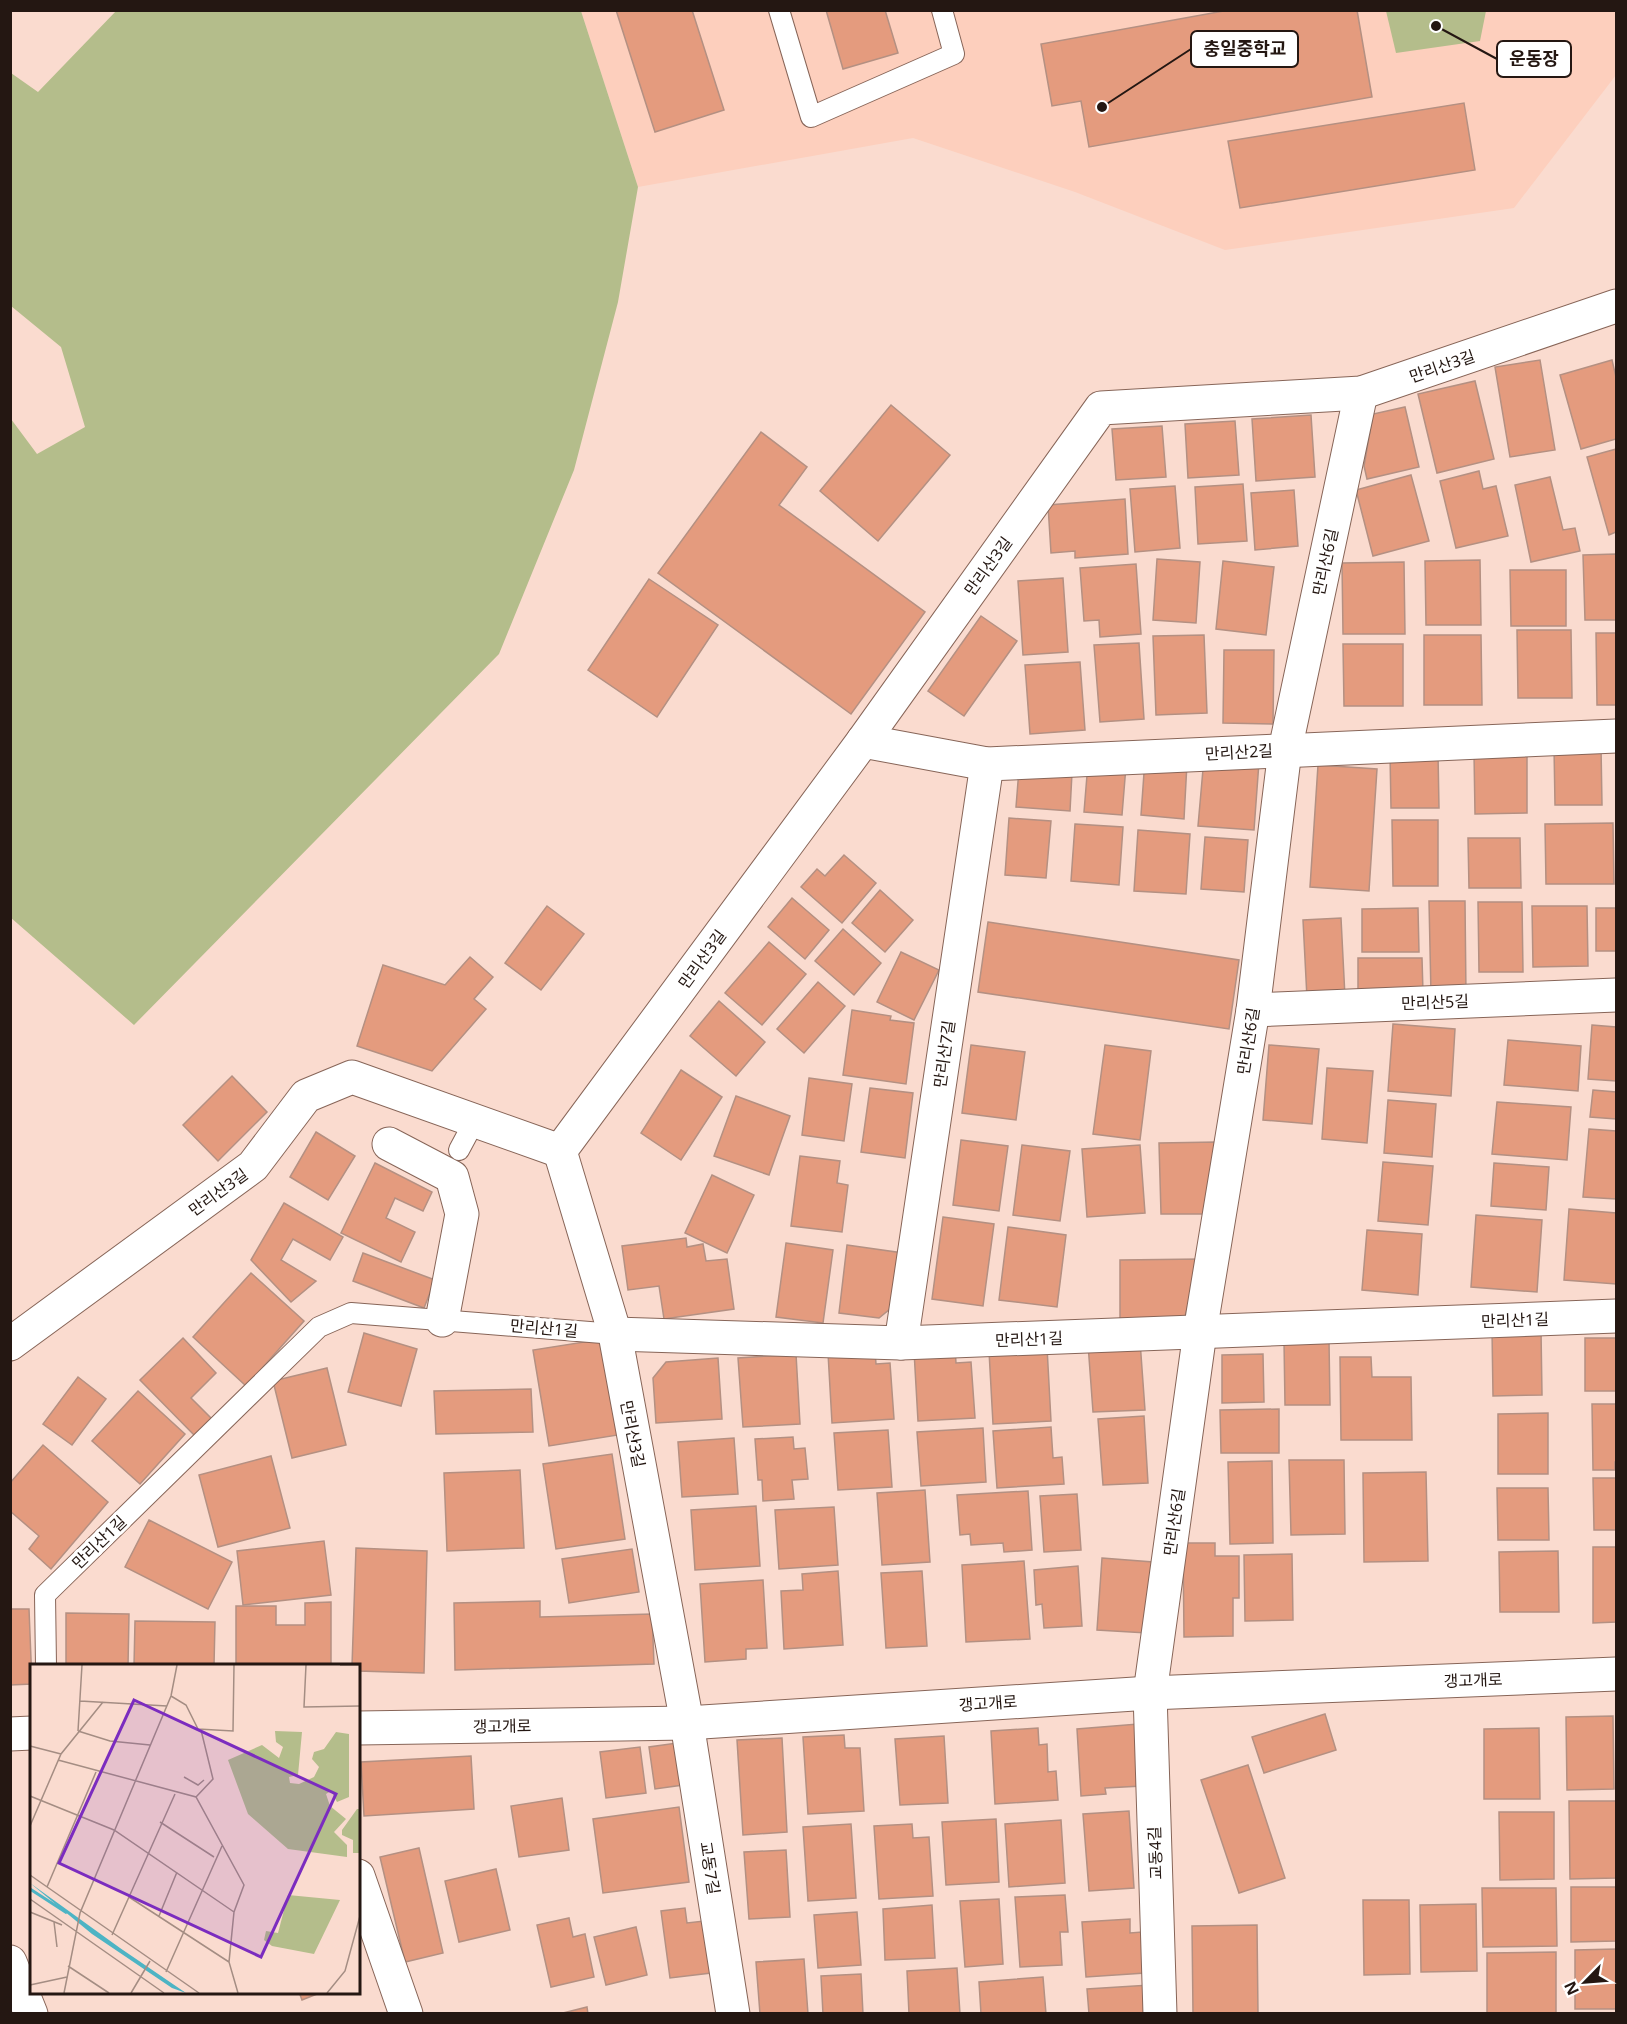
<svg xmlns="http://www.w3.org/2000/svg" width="1627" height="2024" font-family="'Noto Sans','Noto Sans KR',sans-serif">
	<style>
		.built { fill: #fdcfbd }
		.green { fill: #b4bd8b }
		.building { fill: #e49b7e; stroke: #b49082; stroke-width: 1.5 }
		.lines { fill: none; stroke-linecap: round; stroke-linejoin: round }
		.lane-casing { stroke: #876558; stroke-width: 22 }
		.street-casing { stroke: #876558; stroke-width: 35 }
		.secondary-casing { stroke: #876558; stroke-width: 35 }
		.lane { stroke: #fff; stroke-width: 20 }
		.street { stroke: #fff; stroke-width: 33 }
		.secondary { stroke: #fff; stroke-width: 33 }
		.labels { text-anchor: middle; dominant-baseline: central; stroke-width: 6; stroke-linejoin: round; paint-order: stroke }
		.street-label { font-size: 16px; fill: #241712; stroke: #fff }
		.inset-river { fill: none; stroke: #4db4c4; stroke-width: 3 }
		.inset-road { fill: none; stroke: #a48d83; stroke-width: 1.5 }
		.view { fill: #7b2cbf; fill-opacity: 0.15; stroke: #7b2cbf; stroke-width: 3 }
		.inset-edge { fill: none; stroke: #241712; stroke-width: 3 }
		.leader { fill: none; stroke: #241712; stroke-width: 2 }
		.callout-dot { fill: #241712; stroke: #fff; stroke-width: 2 }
		.callout { fill: #fff; stroke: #241712; stroke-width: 2 }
		.callout-label { font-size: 18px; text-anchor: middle; font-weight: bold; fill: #241712 }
	</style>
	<rect width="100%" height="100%" fill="#fadbcf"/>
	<path class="built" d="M581,11H1616V75L1514,208L1225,250L1075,192L913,138L638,187Z"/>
	<g class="green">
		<path d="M117,10L581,11L638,187L618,302L574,470L499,654L134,1025L10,917L11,419L37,454L85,427L61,347L11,306V73L38,92Z"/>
		<path d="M1386,11V10L1486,11L1480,41L1396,53Z"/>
	</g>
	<g class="building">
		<path d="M616,10H692L724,110L655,132Z"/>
		<path d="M826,10H885L898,53L843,69Z"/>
		<path d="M1229,10H1357L1372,97L1089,147L1081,101L1052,106L1041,44Z"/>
		<path d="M1464,103L1475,170L1240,208L1228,141Z"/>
		<path d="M1540,360L1555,450L1510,457L1495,367Z"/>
		<path d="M1612,360L1616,377V439L1581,449L1560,375Z"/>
		<path d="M1475,381L1494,459L1437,473L1418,394Z"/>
		<path d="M891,405L950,455L878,541L820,491Z"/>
		<path d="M1405,407L1419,467L1367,479L1364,466L1373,414Z"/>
		<path d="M1311,415L1315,477L1256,481L1252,419Z"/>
		<path d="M1235,421L1239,475L1188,478L1185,424Z"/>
		<path d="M1162,426L1166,477L1116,480L1112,429Z"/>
		<path d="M761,432L807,467L779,505L925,612L851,714L658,573Z"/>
		<path d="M1616,449V532L1609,535L1587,457Z"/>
		<path d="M1479,471L1483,489L1496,486L1508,536L1456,548L1440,481Z"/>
		<path d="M1411,475L1429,541L1373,556L1356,490Z"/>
		<path d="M1550,477L1563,530L1575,528L1580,551L1531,562L1515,485Z"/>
		<path d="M1243,484L1247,541L1198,544L1195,487Z"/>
		<path d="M1175,486L1180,548L1135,552L1130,489Z"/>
		<path d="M1294,490L1298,546L1255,550L1251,493Z"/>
		<path d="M1125,499L1128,554L1075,558V551L1051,553L1048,505Z"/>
		<path d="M1616,554V620H1585L1583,555Z"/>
		<path d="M1157,559L1200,562L1196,623L1153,620Z"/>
		<path d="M1480,560L1481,625H1426L1425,561Z"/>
		<path d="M1223,561L1274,567L1266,635L1216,629Z"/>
		<path d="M1404,562L1405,634H1343L1342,563Z"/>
		<path d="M1136,564L1141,634L1100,637L1099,620L1084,621L1080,568Z"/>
		<path d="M1510,570H1566V626H1511Z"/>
		<path d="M1063,578L1068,652L1023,655L1018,581Z"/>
		<path d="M649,579L718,625L657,717L588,670Z"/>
		<path d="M981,616L1017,641L964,716L928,691Z"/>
		<path d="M1517,630H1571L1572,698H1518Z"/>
		<path d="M1596,633H1616V705H1597Z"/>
		<path d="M1204,635L1207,713L1156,715L1153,636Z"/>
		<path d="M1424,635H1481L1482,705H1424Z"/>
		<path d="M1139,643L1144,719L1100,722L1094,645Z"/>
		<path d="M1343,644H1403V706H1344Z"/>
		<path d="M1224,650H1274L1273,724L1223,723Z"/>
		<path d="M1080,662L1085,730L1030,734L1025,665Z"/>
		<path d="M1601,746L1602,805H1555L1554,747Z"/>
		<path d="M1438,753L1439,808H1391L1390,754Z"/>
		<path d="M1474,753H1527V813L1475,814Z"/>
		<path d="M1204,758L1259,762L1254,830L1198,826Z"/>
		<path d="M1145,759L1187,763L1184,819L1141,815Z"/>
		<path d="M1088,763L1126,766L1122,815L1084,812Z"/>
		<path d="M1318,765L1377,769L1369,891L1310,887Z"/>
		<path d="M1019,769L1072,773L1070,811L1016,807Z"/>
		<path d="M1009,818L1051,821L1046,878L1005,875Z"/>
		<path d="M1392,820H1438V886H1393Z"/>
		<path d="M1613,823L1614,884H1546L1545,824Z"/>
		<path d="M1075,824L1123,827L1119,885L1071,881Z"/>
		<path d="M1138,830L1190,834L1186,894L1134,891Z"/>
		<path d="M1205,837L1248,840L1244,892L1201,889Z"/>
		<path d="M1468,838H1520L1521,888H1469Z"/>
		<path d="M844,855L876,883L842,923L801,887L817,869L825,876Z"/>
		<path d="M880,890L913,920L885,952L852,923Z"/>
		<path d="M792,898L829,930L805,959L768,927Z"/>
		<path d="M1429,901H1465L1466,995H1431Z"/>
		<path d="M1478,902H1522L1523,972H1479Z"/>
		<path d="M547,906L584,934L541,990L505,963Z"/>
		<path d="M1532,906H1587L1588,966L1533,967Z"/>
		<path d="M1418,908L1419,952H1362V909Z"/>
		<rect x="1596" y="908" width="20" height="43"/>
		<path d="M1341,918L1345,997L1307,998L1303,920Z"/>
		<path d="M988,922L1239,960L1229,1029L978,992Z"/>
		<path d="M843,929L881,963L854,995L815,961Z"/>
		<path d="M769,942L806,974L762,1025L725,993Z"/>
		<path d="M901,952L939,970L914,1020L877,1002Z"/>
		<path d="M470,957L493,977L474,999L486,1009L432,1071L357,1046L383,965L445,985Z"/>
		<path d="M1358,958H1422L1423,992H1358Z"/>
		<path d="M818,982L845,1006L804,1053L777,1029Z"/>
		<path d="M719,1001L765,1042L736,1076L690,1036Z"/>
		<path d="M852,1010L891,1016L890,1020L914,1023L906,1084L843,1075Z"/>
		<path d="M1393,1024L1455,1029L1451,1096L1388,1091Z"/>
		<path d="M1592,1025L1616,1027V1081L1588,1079Z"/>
		<path d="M1508,1040L1581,1046L1578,1091L1504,1085Z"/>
		<path d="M971,1045L1025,1052L1016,1120L962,1113Z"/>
		<path d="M1105,1045L1151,1051L1140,1140L1093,1134Z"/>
		<path d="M1269,1045L1319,1049L1312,1124L1263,1120Z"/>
		<path d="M1327,1068L1373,1071L1367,1143L1322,1139Z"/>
		<path d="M681,1070L722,1097L681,1160L641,1133Z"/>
		<path d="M232,1076L267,1112L218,1161L183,1125Z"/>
		<path d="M809,1078L852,1084L844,1141L802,1135Z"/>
		<path d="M870,1088L913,1093L905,1158L861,1152Z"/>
		<path d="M1593,1090L1616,1092V1119L1590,1117Z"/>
		<path d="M736,1096L790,1116L769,1175L714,1156Z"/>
		<path d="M1388,1100L1436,1104L1432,1157L1384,1153Z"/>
		<path d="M1497,1102L1571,1107L1567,1160L1492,1154Z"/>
		<path d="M1589,1129L1616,1131V1199L1583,1197Z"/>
		<path d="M316,1132L355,1156L328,1200L290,1177Z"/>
		<path d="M961,1140L1008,1146L999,1211L953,1205Z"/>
		<path d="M1216,1142L1206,1214H1161L1159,1143Z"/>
		<path d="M1022,1145L1070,1151L1060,1221L1013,1215Z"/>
		<path d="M1140,1145L1145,1213L1087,1217L1082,1149Z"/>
		<path d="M800,1156L840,1161L837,1183L848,1185L842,1232L791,1226Z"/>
		<path d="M1383,1162L1433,1166L1428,1225L1378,1221Z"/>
		<path d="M375,1163L432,1192L423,1211L395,1198L386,1218L415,1232L401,1262L341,1233Z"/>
		<path d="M1494,1163L1549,1167L1546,1210L1491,1206Z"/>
		<path d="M712,1175L754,1195L727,1253L685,1233Z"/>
		<path d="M284,1203L343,1237L330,1260L293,1239L281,1260L316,1281L291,1302L251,1260Z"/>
		<path d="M1569,1209L1616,1213V1284L1564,1280Z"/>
		<path d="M1476,1215L1542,1220L1537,1292L1471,1287Z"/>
		<path d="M943,1217L994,1224L983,1306L932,1299Z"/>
		<path d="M1008,1227L1066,1235L1057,1307L999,1300Z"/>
		<path d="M1367,1230L1422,1234L1418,1295L1362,1290Z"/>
		<path d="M686,1238L687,1247L703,1244L706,1261L727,1259L734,1309L664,1319L659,1286L628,1290L622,1246Z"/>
		<path d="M786,1243L833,1250L823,1323L776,1317Z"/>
		<path d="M847,1245L903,1253L896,1304L879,1318L839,1313Z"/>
		<path d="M363,1253L435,1280L424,1308L353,1281Z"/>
		<path d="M1200,1259L1184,1320L1120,1321V1260Z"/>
		<path d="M251,1273L304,1321L246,1386L193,1337Z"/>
		<path d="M1492,1330H1541L1542,1395L1493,1396Z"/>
		<path d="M364,1333L417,1349L401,1406L348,1392Z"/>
		<path d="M183,1338L216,1373L191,1398L212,1419L195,1436L140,1380Z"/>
		<rect x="1585" y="1338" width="31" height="53"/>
		<path d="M603,1339L618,1435L549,1446L533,1350Z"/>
		<path d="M1140,1341L1145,1410L1093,1412L1088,1344Z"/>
		<path d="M1284,1341H1329L1330,1405H1285Z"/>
		<path d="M1047,1347L1051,1421L993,1424L989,1351Z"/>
		<path d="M955,1348L956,1363L971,1362L975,1418L918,1421L914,1351Z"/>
		<path d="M875,1350L876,1364L890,1363L894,1419L832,1423L828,1353Z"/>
		<path d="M796,1354L800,1424L743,1427L738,1358Z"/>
		<path d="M1263,1354L1264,1402L1222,1403V1355Z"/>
		<path d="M1340,1357H1371L1372,1377H1411L1412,1440H1341Z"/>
		<path d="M718,1358L722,1419L656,1423L653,1378L666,1362Z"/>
		<path d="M327,1368L346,1445L292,1458L273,1381Z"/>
		<path d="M78,1377L106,1399L72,1445L43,1424Z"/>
		<path d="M531,1389L533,1432L436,1434L434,1391Z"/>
		<path d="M138,1391L185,1434L140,1484L92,1441Z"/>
		<path d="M1592,1404H1616V1462H1615V1470H1593Z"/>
		<path d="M1279,1409V1453H1221L1220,1410Z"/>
		<path d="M1548,1413V1474H1498V1414Z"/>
		<path d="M1144,1416L1148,1483L1103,1485L1098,1419Z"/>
		<path d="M1051,1427L1053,1458L1062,1457L1064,1484L997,1488L993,1431Z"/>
		<path d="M983,1428L986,1482L921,1486L917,1432Z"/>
		<path d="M888,1430L892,1487L838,1490L834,1433Z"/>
		<path d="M793,1437L794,1449L805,1448L808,1479L792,1480L794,1499L763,1501L762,1480H758L755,1439Z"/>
		<path d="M734,1438L738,1494L682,1497L678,1442Z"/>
		<path d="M43,1445L108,1502L51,1569L29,1549L39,1536L10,1511V1483Z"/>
		<path d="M612,1454L625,1539L556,1549L543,1464Z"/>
		<path d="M271,1456L290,1528L218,1547L199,1475Z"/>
		<path d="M1289,1460H1344L1345,1534L1291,1535Z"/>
		<path d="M1272,1461L1273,1543L1230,1544L1228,1462Z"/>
		<path d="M520,1470L524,1548L447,1551L444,1473Z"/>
		<path d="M1426,1472L1428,1561L1364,1562L1363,1473Z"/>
		<path d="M1593,1478H1616V1530H1594Z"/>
		<path d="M1497,1488H1548L1549,1540H1498Z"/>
		<path d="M925,1490L930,1562L882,1565L877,1493Z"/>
		<path d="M1028,1491L1032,1550L1004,1552L1003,1543L971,1545L970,1534L960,1535L957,1495Z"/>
		<path d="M1077,1494L1081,1550L1044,1552L1040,1496Z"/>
		<path d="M756,1506L760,1566L695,1570L691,1510Z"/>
		<path d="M834,1507L838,1565L779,1569L775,1510Z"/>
		<path d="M149,1520L232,1562L208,1609L125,1567Z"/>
		<path d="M324,1541L331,1595L243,1605L237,1551Z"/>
		<path d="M1183,1543H1215V1556H1239V1598H1233V1636L1184,1637Z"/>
		<path d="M1593,1547H1616V1622L1593,1623Z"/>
		<path d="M356,1548L427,1551L424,1673L358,1671V1666H352Z"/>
		<path d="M632,1549L639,1592L569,1603L562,1559Z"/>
		<path d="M1558,1551L1559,1612H1500L1499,1552Z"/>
		<path d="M1292,1554L1293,1620L1245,1621L1244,1555Z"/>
		<path d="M1102,1558L1153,1562L1147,1633L1097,1630Z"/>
		<path d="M1024,1561L1030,1639L966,1642L962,1565Z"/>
		<path d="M1078,1566L1082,1626L1044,1628L1042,1604L1036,1605L1034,1570Z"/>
		<path d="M838,1571L843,1645L784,1649L781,1591L803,1590L802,1574Z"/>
		<path d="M922,1571L927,1646L886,1648L881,1573Z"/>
		<path d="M763,1580L767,1648L746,1649V1659L705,1662L700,1584Z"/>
		<path d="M540,1601V1617L652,1614L654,1664L455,1670L454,1603Z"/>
		<path d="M331,1602V1666H236V1606H276V1625H305V1603Z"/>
		<path d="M10,1609H29L32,1684L10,1685Z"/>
		<path d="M66,1613L129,1614L128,1666H66Z"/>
		<path d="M135,1621L215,1622L214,1666H134Z"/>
		<path d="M1325,1714L1336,1750L1264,1773L1252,1737Z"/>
		<path d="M1613,1716L1614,1789L1567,1790L1566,1717Z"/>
		<path d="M1138,1724L1142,1786L1105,1788L1106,1794L1081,1796L1077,1729Z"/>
		<path d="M1038,1728L1039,1745L1047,1744L1048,1772L1056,1771L1058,1800L995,1804L991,1731Z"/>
		<path d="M1539,1728L1540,1799H1484V1729Z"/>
		<path d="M844,1735L845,1748H860L864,1811L808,1814L803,1737Z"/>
		<path d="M944,1736L948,1803L900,1805L895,1739Z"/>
		<path d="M782,1738L787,1832L743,1835L737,1740Z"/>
		<path d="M677,1743L683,1785L655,1789L649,1747Z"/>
		<path d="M640,1747L646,1793L606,1798L600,1752Z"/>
		<path d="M471,1756L474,1809L364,1816L361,1762Z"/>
		<path d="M1248,1765L1285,1878L1239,1893L1201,1780Z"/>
		<path d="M562,1798L569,1850L519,1857L511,1806Z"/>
		<path d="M1569,1801H1616V1878L1570,1879Z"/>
		<path d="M679,1807L689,1882L603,1893L593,1819Z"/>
		<path d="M1129,1811L1134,1888L1089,1891L1083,1814Z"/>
		<path d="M1499,1812H1554V1879L1500,1880Z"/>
		<path d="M996,1819L999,1882L946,1885L942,1822Z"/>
		<path d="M1061,1820L1065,1883L1009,1887L1005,1824Z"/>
		<path d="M851,1824L856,1898L808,1901L803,1827Z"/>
		<path d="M912,1824L913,1838L929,1837L933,1896L879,1899L874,1826Z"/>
		<path d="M419,1848L443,1953L405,1962L380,1857Z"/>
		<path d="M786,1850L790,1917L749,1919L744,1852Z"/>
		<path d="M496,1869L510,1930L459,1942L445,1881Z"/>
		<path d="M1571,1887H1616V1941L1571,1942Z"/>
		<path d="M1482,1888H1556L1557,1946L1483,1947Z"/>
		<path d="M1065,1895L1068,1932H1060L1062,1965L1020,1967L1015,1897Z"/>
		<path d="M999,1899L1003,1964L965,1967L960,1901Z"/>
		<path d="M1363,1900H1409L1410,1974L1364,1975Z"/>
		<path d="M1476,1904L1477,1971L1421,1972L1420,1905Z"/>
		<path d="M932,1905L935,1958L885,1960L883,1909Z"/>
		<path d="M685,1908L687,1923L704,1921L711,1973L670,1978L661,1911Z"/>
		<path d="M857,1912L861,1965L818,1968L814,1915Z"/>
		<path d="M569,1918L573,1937L585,1934L594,1977L551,1987L537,1925Z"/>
		<path d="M1130,1919V1933L1142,1932L1145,1973L1086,1977L1082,1922Z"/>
		<path d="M1257,1925L1258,2014H1193L1192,1926Z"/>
		<path d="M636,1927L647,1975L606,1985L594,1937Z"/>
		<path d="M1616,1949V2009H1575V1950Z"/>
		<path d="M1556,1952V2014H1487V1953Z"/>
		<path d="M804,1959L808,2014H760L756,1962Z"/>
		<path d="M957,1968L960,2014H909L907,1971Z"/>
		<path d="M861,1974L863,2014H823L821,1976Z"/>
		<path d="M1043,1977L1046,2014H981L979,1982Z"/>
		<path d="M1150,1985L1152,2014H1089L1087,1989Z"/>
		<path d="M299,1992H322L302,2000Z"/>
		<path d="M587,2007L588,2014H559Z"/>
	</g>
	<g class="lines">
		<defs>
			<g id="lane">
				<path d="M779,10L811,117L954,54L942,10"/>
				<path d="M459,1150L474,1122"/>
				<path d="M46,1666L45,1595L319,1327L351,1313L615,1334"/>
			</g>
			<g id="street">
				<path d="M863,741L987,764L1616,736"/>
				<path d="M1253,1010L1616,995"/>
				<path d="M389,1144L452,1177L462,1214L442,1320"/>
				<path d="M615,1334L901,1343L1616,1316"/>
				<path d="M901,1343L987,764"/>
				<path d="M10,1344L253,1166L306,1096L352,1077L560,1151"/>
				<path d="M358,1876L406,2014"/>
				<path d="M10,1962L31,2014"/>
				<path d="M733,2014L687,1723L615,1334L560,1151L863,741L1101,408L1361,393L1616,306"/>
				<path d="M1160,2014L1150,1693L1200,1332L1253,1010L1285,750L1361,393"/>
			</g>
			<g id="secondary">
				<path d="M358,1728L687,1723L1150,1693L1616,1674"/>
				<path d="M10,1734L32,1733"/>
			</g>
		</defs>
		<use href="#lane" class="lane-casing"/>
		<use href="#street" class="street-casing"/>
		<use href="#secondary" class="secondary-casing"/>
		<use href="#lane" class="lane"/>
		<use href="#street" class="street"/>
		<use href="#secondary" class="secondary"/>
	</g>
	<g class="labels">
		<g class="street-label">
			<text transform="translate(1442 366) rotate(-19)">만리산3길</text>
			<text transform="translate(1325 562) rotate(-78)">만리산6길</text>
			<text transform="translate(988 566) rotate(-54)">만리산3길</text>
			<text transform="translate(1239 752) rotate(-3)">만리산2길</text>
			<text transform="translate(702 959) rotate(-54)">만리산3길</text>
			<text transform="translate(1435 1002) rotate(-2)">만리산5길</text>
			<text transform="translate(1248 1041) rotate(-81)">만리산6길</text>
			<text transform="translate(944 1054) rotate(-82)">만리산7길</text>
			<text transform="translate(218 1192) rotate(-36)">만리산3길</text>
			<text transform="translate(1515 1320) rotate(-2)">만리산1길</text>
			<text transform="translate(544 1328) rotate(5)">만리산1길</text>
			<text transform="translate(1029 1339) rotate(-2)">만리산1길</text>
			<text transform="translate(633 1434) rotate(79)">만리산3길</text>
			<text transform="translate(1174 1522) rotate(-82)">만리산6길</text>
			<text transform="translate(99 1542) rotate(-44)">만리산1길</text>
			<text transform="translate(1473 1680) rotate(-2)">갱고개로</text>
			<text transform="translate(988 1703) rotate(-4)">갱고개로</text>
			<text transform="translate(502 1726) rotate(-1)">갱고개로</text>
			<text transform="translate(1155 1853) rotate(-92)">교동4길</text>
			<text transform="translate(710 1868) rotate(81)">교동7길</text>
		</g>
	</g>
	<g transform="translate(30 1664)">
		<rect width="330" height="330" fill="#fadbcf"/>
		<path d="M245,67L272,68L268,111L259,113L260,119L269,120L284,113L289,103L282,95L284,88L294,85L306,68L319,70V133L307,138L301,127L296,130L300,142L316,155L304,168L317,181V193L258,185L218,150L198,96L232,81L249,94L253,83L246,78ZM327,145H330V189H323V176L312,171V166ZM258,231L310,236L284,290L242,282L234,276L236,267L248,269Z" fill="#b4bd8b"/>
		<path d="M0,219L90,284L156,329L142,324L62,270Z" fill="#4db4c4"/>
		<path class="inset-river" d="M0,225L37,249"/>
		<path class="inset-road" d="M276,1L274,43L330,42M310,1H330M141,32L156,41L168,65L203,67L204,1M50,37L137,42M48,67L80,77L120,81M48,67L52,1M0,82L31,90M28,96L166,133L214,221L204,248L199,298L208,329M154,113L168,121L174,116M0,132L84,166L204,248M166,133L183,115L171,66M130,158L184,193M0,162L31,90L73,38M0,211L169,329M17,223L66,108M99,233L199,298M0,235L134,329M0,248L32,261M129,252L147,208M24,258L27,283M82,271L145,130M38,302L79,329M136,308L192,182M0,321L37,313M34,329L50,249L141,32L147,1M101,329L120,297M297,329L315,307L330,252"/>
		<path class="view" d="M104,36L306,130L231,293L29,199Z"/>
		<rect width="330" height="330" class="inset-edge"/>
	</g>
	<path class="leader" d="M1102 107L1191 49M1436 26L1497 59"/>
	<g class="callout-dot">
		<circle cx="1102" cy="107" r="6"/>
		<circle cx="1436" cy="26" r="6"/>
	</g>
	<g class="callout">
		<rect x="1191" y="31" width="107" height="36" rx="6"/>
		<rect x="1497" y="41" width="74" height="36" rx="6"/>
	</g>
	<g class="callout-label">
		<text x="1245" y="55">충일중학교</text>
		<text x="1534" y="65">운동장</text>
	</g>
	<rect width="1627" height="2024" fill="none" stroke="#241712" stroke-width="24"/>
	<g transform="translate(1585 1982) rotate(245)" stroke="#ffffff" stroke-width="4.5" paint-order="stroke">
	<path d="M0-4.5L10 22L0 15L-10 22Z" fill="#241712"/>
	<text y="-9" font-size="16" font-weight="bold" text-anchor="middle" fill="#241712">N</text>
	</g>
</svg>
